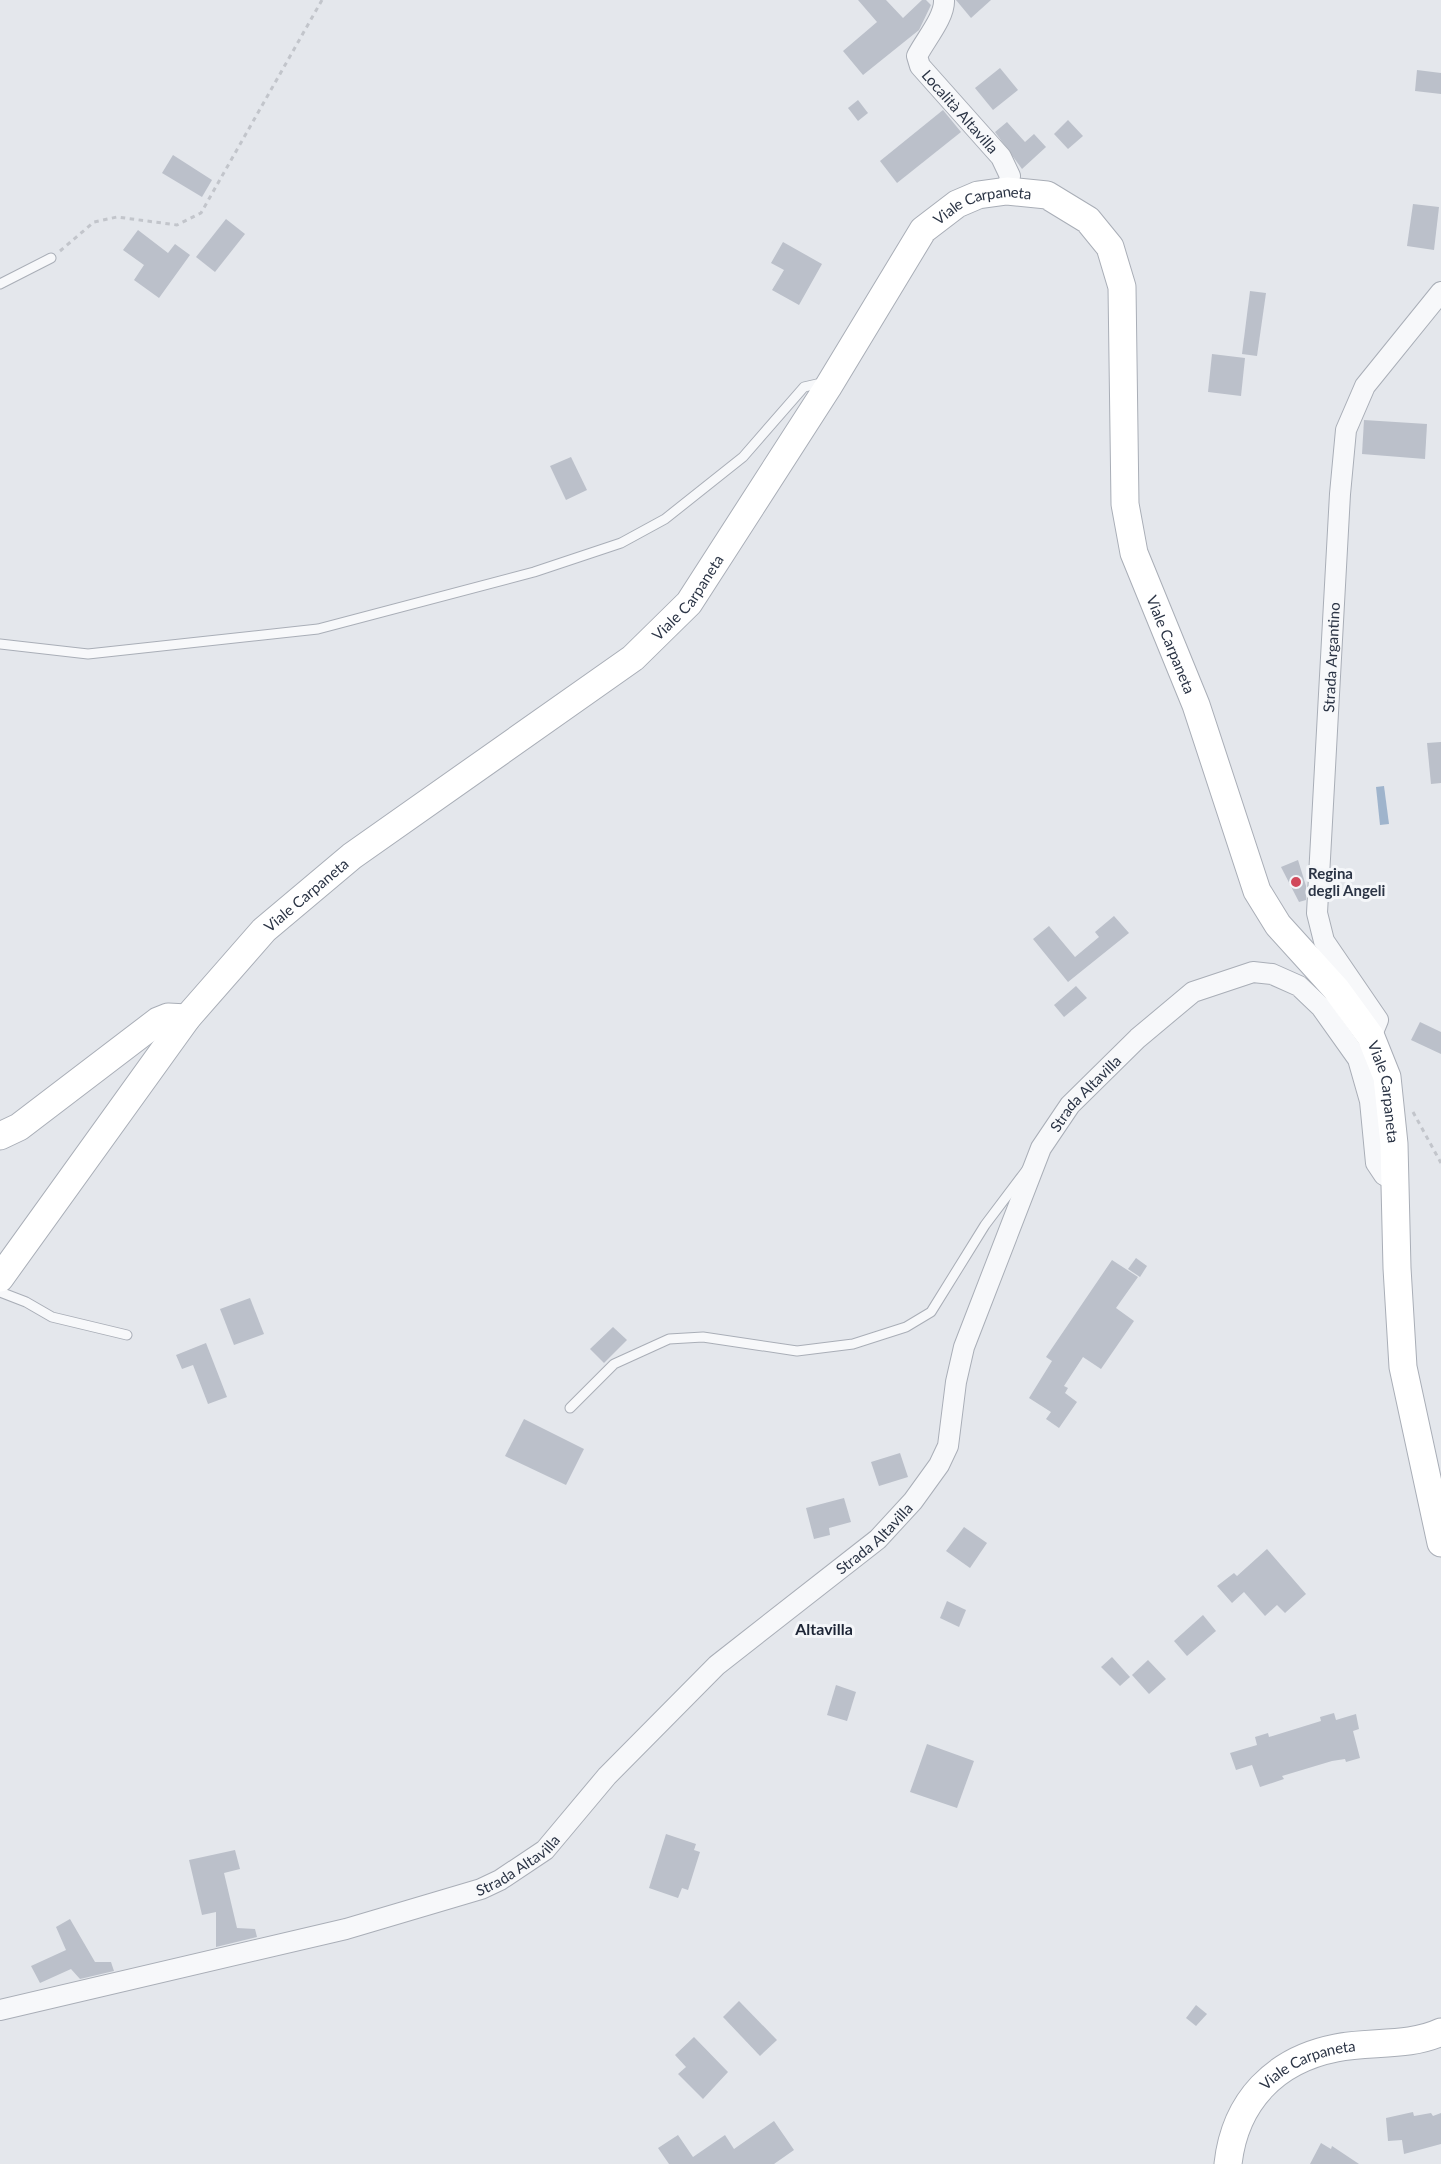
<svg xmlns="http://www.w3.org/2000/svg" width="1441" height="2164" font-family="Lato,sans-serif">
	<style>
		.water { fill: #9fb4cc }
		.building { fill: #bbc0ca }
		.lines { fill: none; stroke-linecap: round; stroke-linejoin: round }
		.lane-casing { stroke: #a9aeb7; stroke-width: 11 }
		.street-casing { stroke: #a9aeb7; stroke-width: 22 }
		.secondary-casing { stroke: #a9aeb7; stroke-width: 29 }
		.path { stroke: #c2c5cb; stroke-width: 3; stroke-dasharray: 4.5 4.5; stroke-linecap: butt }
		.lane { stroke: #f7f8fa; stroke-width: 9 }
		.street { stroke: #f7f8fa; stroke-width: 20 }
		.secondary { stroke: #fff; stroke-width: 27 }
		.poi-dot { fill: #d1495b; stroke: #f4f6f9; stroke-width: 2 }
		.labels { text-anchor: middle; dominant-baseline: central; stroke-width: 6; stroke-linejoin: round; paint-order: stroke }
		.street-label { font-size: 15px; fill: #2b3445; stroke: #f4f6f9 }
		.poi-label { font-size: 15px; font-weight: bold; fill: #2b3445; stroke: #f4f6f9; text-anchor: start }
		.neighbourhood-label { font-size: 16px; font-weight: bold; fill: #1d2536; stroke: #f4f6f9 }
	</style>
	<rect width="100%" height="100%" fill="#e4e7ec"/>
	<path class="water" d="M1384,786L1389,824L1380,825L1376,787Z"/>
	<g class="building">
		<path d="M858,0H886L903,18L922,0H926L931,5L919,30L863,75L843,51L877,22Z"/>
		<path d="M956,0H991L971,18Z"/>
		<path d="M1000,68L1018,90L993,110L975,88Z"/>
		<path d="M1417,70L1441,73V94L1415,91Z"/>
		<path d="M858,100L868,113L858,121L848,108Z"/>
		<path d="M943,110L961,132L897,183L880,161Z"/>
		<path d="M1068,120L1083,136L1068,149L1054,134Z"/>
		<path d="M1007,122L1025,142L1034,134L1046,147L1022,169L995,132Z"/>
		<path d="M173,155L212,180L202,197L162,173Z"/>
		<path d="M1413,204L1439,207L1434,250L1407,246Z"/>
		<path d="M226,219L245,234L215,272L196,257Z"/>
		<path d="M138,230L168,253L175,244L190,255L159,298L134,280L144,265L123,250Z"/>
		<path d="M783,242L822,264L799,305L772,290L784,270L771,263Z"/>
		<path d="M1250,291L1266,293L1257,356L1242,354Z"/>
		<path d="M1212,354L1245,358L1241,396L1208,392Z"/>
		<path d="M1364,420L1427,424L1425,459L1362,454Z"/>
		<path d="M571,457L587,490L566,500L550,466Z"/>
		<path d="M1441,742V783L1431,784L1427,743Z"/>
		<path d="M1298,860L1306,886V900L1299,902L1281,867Z"/>
		<path d="M1114,916L1129,933L1068,982L1033,939L1049,926L1075,957L1099,937L1095,932Z"/>
		<path d="M1076,986L1087,998L1064,1017L1054,1005Z"/>
		<path d="M1420,1022L1441,1032V1054L1411,1040Z"/>
		<path d="M1136,1258L1147,1266L1140,1277L1128,1269Z"/>
		<path d="M1112,1260L1138,1277L1116,1308L1134,1321L1101,1369L1083,1357L1064,1386L1068,1388L1065,1393L1077,1402L1059,1428L1046,1419L1051,1412L1029,1398L1052,1361L1046,1357Z"/>
		<path d="M250,1298L264,1334L234,1345L220,1309Z"/>
		<path d="M613,1327L627,1340L604,1363L590,1349Z"/>
		<path d="M206,1343L227,1397L208,1404L193,1365L182,1369L176,1355Z"/>
		<path d="M524,1419L584,1449L566,1485L505,1456Z"/>
		<path d="M900,1453L908,1477L879,1486L871,1462Z"/>
		<path d="M844,1498L851,1522L829,1528L830,1535L814,1539L806,1508Z"/>
		<path d="M964,1527L987,1543L970,1568L946,1551Z"/>
		<path d="M1267,1549L1306,1594L1285,1613L1277,1605L1265,1616L1244,1592L1232,1603L1217,1586L1234,1573L1237,1576Z"/>
		<path d="M947,1601L966,1610L959,1627L940,1618Z"/>
		<path d="M1203,1615L1216,1631L1187,1656L1174,1641Z"/>
		<path d="M1112,1657L1130,1677L1120,1686L1101,1667Z"/>
		<path d="M1148,1660L1166,1679L1149,1694L1132,1675Z"/>
		<path d="M836,1685L856,1692L847,1721L827,1715Z"/>
		<path d="M1334,1713L1336,1720L1356,1714L1359,1729L1353,1731L1360,1758L1346,1762L1345,1759L1332,1761L1282,1776L1284,1779L1260,1787L1252,1765L1236,1770L1230,1753L1257,1745L1255,1737L1268,1733L1269,1737L1321,1721L1320,1717Z"/>
		<path d="M927,1744L974,1761L957,1808L910,1792Z"/>
		<path d="M666,1834L696,1844L694,1850L700,1852L688,1890L682,1888L678,1898L649,1888Z"/>
		<path d="M235,1850L240,1869L224,1873L237,1928L255,1929L257,1937L216,1947V1912L202,1915L189,1860Z"/>
		<path d="M70,1919L95,1962H111L114,1971L80,1979L71,1969L40,1983L31,1966L66,1950L56,1927Z"/>
		<path d="M739,2001L777,2040L760,2056L723,2017Z"/>
		<path d="M1196,2005L1207,2014L1196,2026L1186,2018Z"/>
		<path d="M694,2037L728,2072L703,2099L678,2074L686,2067L675,2055Z"/>
		<path d="M1413,2112L1414,2116L1431,2113L1433,2116L1441,2113V2144L1404,2154L1402,2140L1388,2141L1386,2118Z"/>
		<path d="M774,2121L794,2150L774,2164H669L658,2148L678,2135L693,2157L725,2135L734,2149Z"/>
		<path d="M1321,2143L1331,2149L1332,2146L1359,2164H1310Z"/>
	</g>
	<g class="lines">
		<defs>
			<g id="lane">
				<path d="M0,284L51,258"/>
				<path d="M0,644L88,654L318,629L534,572L621,543L665,519L743,457L804,387L817,384L825,386"/>
				<path d="M0,1292L26,1302L52,1317L127,1335"/>
				<path d="M570,1408L614,1364L669,1339L703,1337L797,1351L853,1344L906,1327L931,1312L985,1225L1028,1168"/>
			</g>
			<g id="street">
				<path id="s1" d="M944,0C945,17 925,40 917,56L920,66L1001,157L1010,176L1007,191"/>
				<path id="s2" d="M1371,1037L1378,1020L1324,941L1317,913L1340,494L1346,430L1365,386L1441,292"/>
				<path id="s3" d="M0,2010L346,1929L481,1889L500,1880L545,1850L607,1776L717,1665L878,1539L913,1501L939,1465L948,1446L956,1382L964,1347L1041,1148L1070,1105L1138,1038L1193,992L1253,972L1272,974L1299,986L1321,1007L1358,1059L1370,1101L1376,1163L1384,1175L1396,1181"/>
			</g>
			<g id="secondary">
				<path d="M0,1136L19,1127L158,1021L168,1017L187,1018"/>
				<path id="s4" d="M0,1278L187,1018L264,930L352,856L633,658L689,603L828,387L923,230L957,204L978,195L1007,191L1047,195L1088,220L1110,247L1122,287L1125,504L1134,553L1196,705L1257,891L1278,925L1336,989L1371,1037L1387,1077L1394,1144L1397,1268L1403,1367L1441,1543"/>
				<path id="s5" d="M1228,2164C1235,2101 1275,2060 1336,2048C1370,2041 1409,2047 1441,2032"/>
			</g>
		</defs>
		<use href="#lane" class="lane-casing"/>
		<use href="#street" class="street-casing"/>
		<use href="#secondary" class="secondary-casing"/>
		<g class="path">
			<path d="M60,251L94,222L117,217L177,225L201,213L322,0"/>
			<path d="M1413,1112L1441,1163"/>
		</g>
		<use href="#lane" class="lane"/>
		<use href="#street" class="street"/>
		<use href="#secondary" class="secondary"/>
	</g>
	<circle class="poi-dot" cx="1296" cy="882" r="6"/>
	<g class="labels">
		<g class="street-label">
			<text stroke="none"><textPath href="#s1" startOffset="134">Località Altavilla</textPath></text>
			<text stroke="none"><textPath href="#s4" startOffset="1482">Viale Carpaneta</textPath></text>
			<text stroke="none"><textPath href="#s4" startOffset="978">Viale Carpaneta</textPath></text>
			<text stroke="none"><textPath href="#s4" startOffset="2040">Viale Carpaneta</textPath></text>
			<text stroke="none"><textPath href="#s2" startOffset="399">Strada Argantino</textPath></text>
			<text stroke="none"><textPath href="#s4" startOffset="492">Viale Carpaneta</textPath></text>
			<text stroke="none"><textPath href="#s4" startOffset="2544">Viale Carpaneta</textPath></text>
			<text stroke="none"><textPath href="#s3" startOffset="1530">Strada Altavilla</textPath></text>
			<text stroke="none"><textPath href="#s3" startOffset="1026">Strada Altavilla</textPath></text>
			<text stroke="none"><textPath href="#s3" startOffset="540">Strada Altavilla</textPath></text>
			<text stroke="none"><textPath href="#s5" startOffset="138">Viale Carpaneta</textPath></text>
		</g>
		<g class="poi-label">
			<text x="1308" y="873">Regina<tspan x="1308" dy="17">degli Angeli</tspan></text>
		</g>
		<g class="neighbourhood-label">
			<text x="824" y="1628">Altavilla</text>
		</g>
	</g>
</svg>
